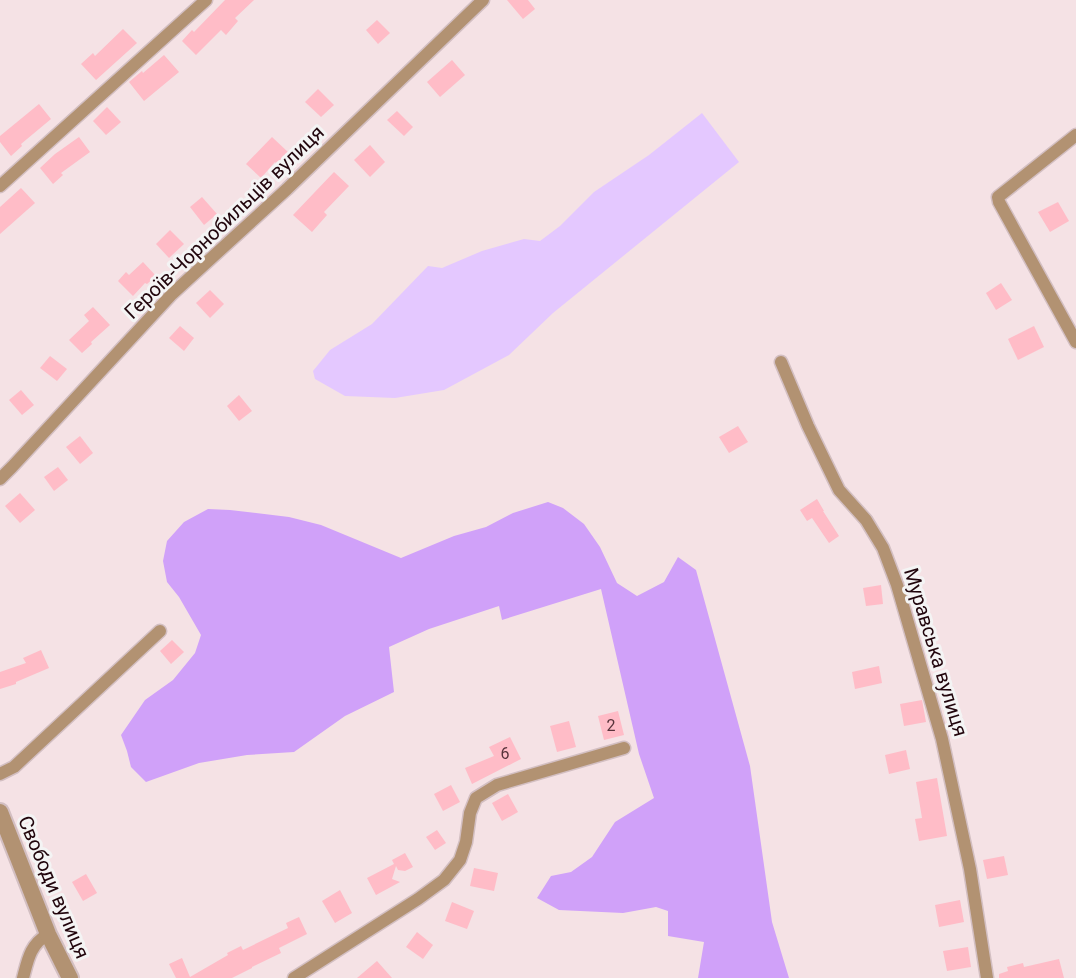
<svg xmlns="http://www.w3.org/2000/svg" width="1076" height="978" font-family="Roboto,sans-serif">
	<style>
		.green { fill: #e4c8ff }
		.forest { fill: #d0a1f9 }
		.building { fill: #ffbcc7 }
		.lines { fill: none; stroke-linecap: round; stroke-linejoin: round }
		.minor-casing { stroke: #d3bfc2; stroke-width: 15 }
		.tertiary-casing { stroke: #d3bfc2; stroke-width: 20 }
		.minor { stroke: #b29272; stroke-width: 12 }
		.tertiary { stroke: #b29272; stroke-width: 16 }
		.labels { text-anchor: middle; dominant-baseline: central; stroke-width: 6; stroke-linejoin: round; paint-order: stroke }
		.number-label { font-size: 16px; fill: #58333b }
		.street-label { font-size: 20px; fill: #21050c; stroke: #f4f4f4 }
	</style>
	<rect width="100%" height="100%" fill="#f5e2e5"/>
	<path class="green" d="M702,113L739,162L553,313L509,355L444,390L395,398L345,396L315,379L313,371L330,350L372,324L428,266L442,268L482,251L524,239L540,241L560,226L594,192L649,155Z"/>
	<path class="forest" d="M548,502L563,508L584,524L600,547L617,583L637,596L664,582L678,557L696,570L750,766L772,922L789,978H698L704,942L668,936V911L656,907L623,913L559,910L537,898L551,876L571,872L592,857L615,822L654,798L639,754L601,589L502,620L499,606L429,629L389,647L394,692L345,716L294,752L247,755L199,763L146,782L131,767L127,751L121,735L145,700L173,680L195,653L201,635L179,597L167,582L163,561L167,541L184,522L208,509L230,510L289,517L321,525L401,558L454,536L486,527L513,513Z"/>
	<g class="building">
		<path d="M225,0H254L235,18L238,21L226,35L221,30L196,55L182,41L192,30L194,32Z"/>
		<path d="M507,0H528L535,9L523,19Z"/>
		<path d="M377,20L390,33L378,44L366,30Z"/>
		<path d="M123,29L137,43L96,80L81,64L93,53L95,56Z"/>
		<path d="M164,55L179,72L144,101L129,82L142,71L143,73Z"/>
		<path d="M452,60L465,75L440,97L427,82Z"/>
		<path d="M318,89L334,105L321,117L305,102Z"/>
		<path d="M39,104L51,119L21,144L22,146L11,156L0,142V136Z"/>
		<path d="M107,107L121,122L106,135L93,121Z"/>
		<path d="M397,111L413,127L404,136L387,120Z"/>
		<path d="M79,137L90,152L61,173L63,175L53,184L40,168L55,154Z"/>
		<path d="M272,137L289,153L278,165L275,162L261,178L246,164Z"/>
		<path d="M370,145L385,162L370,177L354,160Z"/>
		<path d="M334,172L349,186L324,212L327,215L312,232L293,215Z"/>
		<path d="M21,188L35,203L0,234V207Z"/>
		<path d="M202,197L217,214L204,225L190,207Z"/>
		<path d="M1058,202L1069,221L1050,232L1038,212Z"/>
		<path d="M170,230L184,244L169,258L156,244Z"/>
		<path d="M143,262L156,276L147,284L145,283L133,296L118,281L126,272L129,275Z"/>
		<path d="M1001,283L1012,300L996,310L986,293Z"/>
		<path d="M210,290L224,304L210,318L196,303Z"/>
		<path d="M93,307L110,325L91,342L92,344L82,353L69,340L89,321L84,315Z"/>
		<path d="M180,326L194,338L184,351L169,338Z"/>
		<path d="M1034,326L1044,347L1018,360L1008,339Z"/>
		<path d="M50,356L67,369L57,381L40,368Z"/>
		<path d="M21,390L34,405L22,415L9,400Z"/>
		<path d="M239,395L252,411L239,421L227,406Z"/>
		<path d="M738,426L748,442L729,453L719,437Z"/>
		<path d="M80,436L93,453L80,464L66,447Z"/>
		<path d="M58,467L68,480L54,491L44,477Z"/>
		<path d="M20,493L35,510L20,523L5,506Z"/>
		<path d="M817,499L824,511H823L839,536L829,543L812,518L807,521L800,510Z"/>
		<path d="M881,585L883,604L866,606L863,588Z"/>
		<path d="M172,640L184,652L171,664L160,651Z"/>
		<path d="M41,650L49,668L16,682V684L0,689V672L26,663L23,658Z"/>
		<path d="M879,666L882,683L855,689L852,672Z"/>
		<path d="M922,700L926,722L904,726L900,704Z"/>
		<path d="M618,711L624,735L604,740L598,716Z"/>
		<path d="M569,721L576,747L557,752L550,726Z"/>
		<path d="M510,737L521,759L472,784L465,768L494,756L489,747Z"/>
		<path d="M906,750L910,769L889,774L885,755Z"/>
		<path d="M937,778L947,836L919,841L915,819L922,818L916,782Z"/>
		<path d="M451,785L460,802L443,811L434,794Z"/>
		<path d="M508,794L518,812L502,821L492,803Z"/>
		<path d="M437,830L446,843L435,850L426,837Z"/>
		<path d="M405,853L413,867L405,871L398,870L396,866L392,879L400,882L376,895L367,878L394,864L392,860Z"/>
		<path d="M1004,856L1008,875L987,879L983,860Z"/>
		<path d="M474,868L498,873L494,891L470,886Z"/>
		<path d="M86,874L97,893L83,901L72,882Z"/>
		<path d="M340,890L352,913L335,923L322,901Z"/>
		<path d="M960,900L964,922L939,927L935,905Z"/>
		<path d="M452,902L474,911L467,929L445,921Z"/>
		<path d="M299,917L307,934L279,948L281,953L252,967V968L232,978H176L169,964L182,958L190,977L228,955L227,953L241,946L243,950L288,928L286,923Z"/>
		<path d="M417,932L433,945L423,959L406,947Z"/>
		<path d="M968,947L971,967L947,971L943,951Z"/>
		<path d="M1059,959L1064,978H999V974L1008,971L1007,967L1023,963L1024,967Z"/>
		<path d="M377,961L392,978H357Z"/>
	</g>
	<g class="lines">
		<defs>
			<g id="minor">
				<path d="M1076,135L998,197L999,202L1076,342"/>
				<path d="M0,186L206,0"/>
				<path d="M781,362L808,426L839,490L866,520L883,548L897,585L942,739L970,869L987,978"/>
				<path d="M0,479L12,467L172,294L287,189L483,0"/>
				<path d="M0,774L14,767L160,631"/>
				<path d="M23,978C28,959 30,945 48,934"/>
				<path d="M294,978L418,899L444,880L460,860L466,842L470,813L476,798L497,785L624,748"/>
			</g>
			<path id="tertiary" d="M0,812L48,934L70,978"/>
		</defs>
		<use href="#minor" class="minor-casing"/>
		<use href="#tertiary" class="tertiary-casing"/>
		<use href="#minor" class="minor"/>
		<use href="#tertiary" class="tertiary"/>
	</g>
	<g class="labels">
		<g class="number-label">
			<text x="611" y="725">2</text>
			<text x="505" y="753">6</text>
		</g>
		<g class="street-label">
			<text transform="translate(224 222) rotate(-44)">Героїв-Чорнобильців вулиця</text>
			<text transform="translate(936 652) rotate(73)">Муравська вулиця</text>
			<text transform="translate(54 887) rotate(67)">Свободи вулиця</text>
		</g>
	</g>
</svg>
